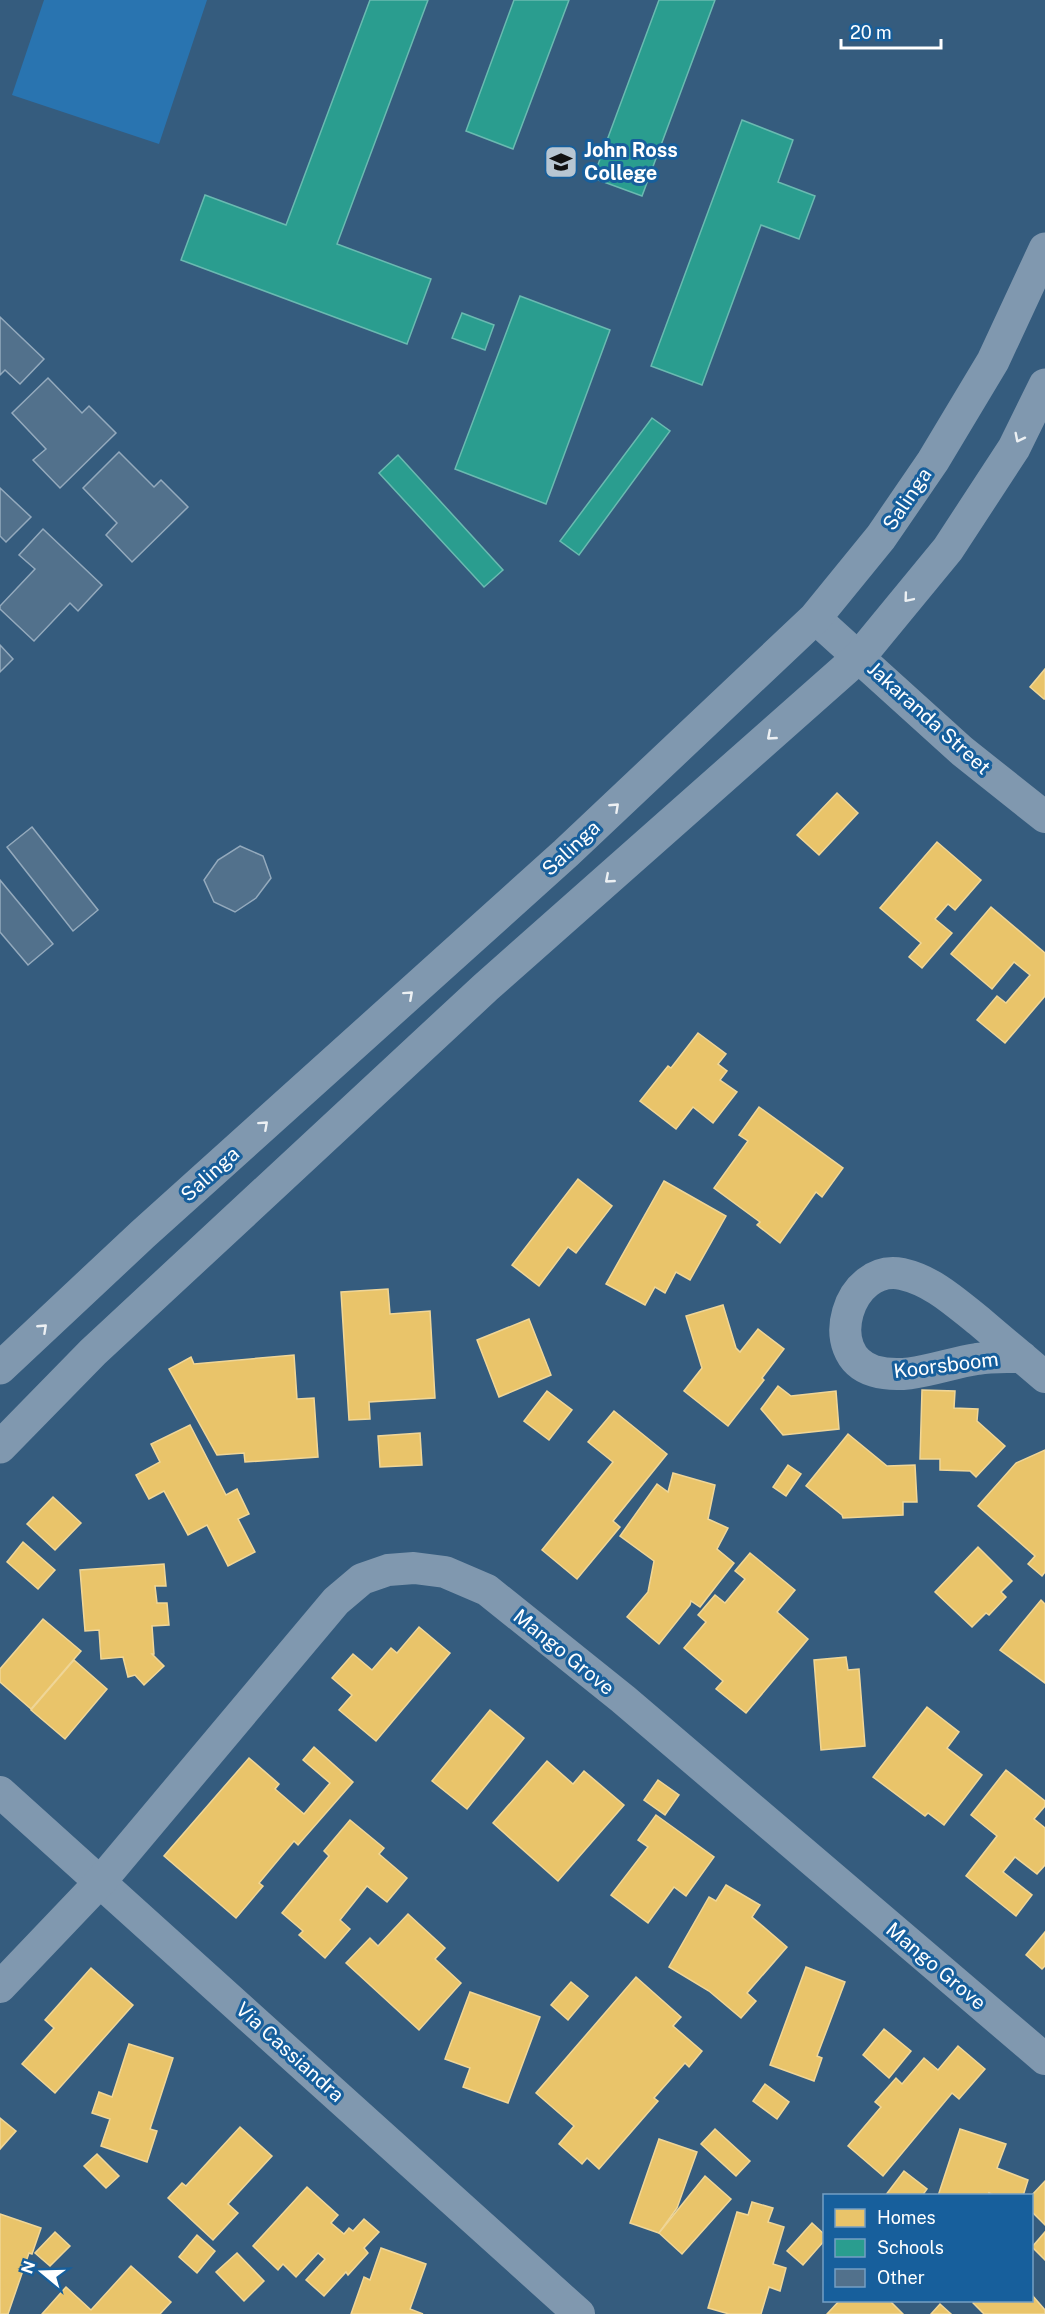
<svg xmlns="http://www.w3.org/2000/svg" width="1045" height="2314" font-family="'Public Sans',sans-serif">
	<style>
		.green { fill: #2974b0 }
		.homes { fill: #e9c46a; stroke: #f0d697; stroke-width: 1.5 }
		.schools { fill: #2a9d8f; stroke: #6abab1; stroke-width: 1.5 }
		.building { fill: #52718c; stroke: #94aabd; stroke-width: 1.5 }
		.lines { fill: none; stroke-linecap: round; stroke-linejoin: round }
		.minor { stroke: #8098af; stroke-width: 32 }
		.tertiary { stroke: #8098af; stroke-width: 33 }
		.oneway { stroke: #ecf0f3 }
		.labels { text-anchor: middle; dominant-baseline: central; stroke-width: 6; stroke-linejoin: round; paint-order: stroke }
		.poi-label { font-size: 20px; font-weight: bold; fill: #fff; stroke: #175f9c; text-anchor: start }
		.street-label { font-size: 20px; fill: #fff; stroke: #175f9c }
	</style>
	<rect width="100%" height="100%" fill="#355c7e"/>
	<path class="green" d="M44,0H207L159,144L12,95Z"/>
	<g class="homes">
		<path d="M1045,669V699H1044L1030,687Z"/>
		<path d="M837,793L858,813L819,855L797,835Z"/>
		<path d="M937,842L981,880L955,910L948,904L935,919L952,933L922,968L909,957L921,943L880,908Z"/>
		<path d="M991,907L1045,953V996L1005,1043L977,1020L997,996L1006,1003L1030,975L1014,962L992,989L951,954Z"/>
		<path d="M698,1033L726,1054L718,1064L727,1071L720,1080L737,1092L713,1123L693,1107L676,1129L640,1101L668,1066L671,1068Z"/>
		<path d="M759,1107L843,1168L822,1197L816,1192L780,1243L757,1225L760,1222L714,1188L748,1141L739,1135Z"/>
		<path d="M578,1179L612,1206L576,1253L568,1247L539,1286L512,1265Z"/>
		<path d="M664,1181L726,1216L690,1280L676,1272L665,1293L655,1287L645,1305L606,1284Z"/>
		<path d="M388,1289L390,1314L430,1311L435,1398L369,1402L370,1419L349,1420L341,1292Z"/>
		<path d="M723,1305L736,1348L740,1352L758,1329L784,1349L762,1378L764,1380L728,1426L684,1391L702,1368L686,1316Z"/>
		<path d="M529,1319L551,1375L499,1397L477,1340Z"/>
		<path d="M294,1355L297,1399L314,1398L318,1457L245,1462L244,1453L217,1455L169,1369L191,1357L194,1364Z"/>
		<path d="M778,1386L791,1396L836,1391L839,1429L783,1435L761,1409Z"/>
		<path d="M922,1390L955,1391L954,1408L978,1409L977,1421L1005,1446L976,1477L970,1471L940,1470V1459H920Z"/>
		<path d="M547,1391L572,1410L549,1440L524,1421Z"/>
		<path d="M614,1411L667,1454L613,1521L620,1527L577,1579L542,1550L613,1462L588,1442Z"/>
		<path d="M190,1425L226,1495L237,1489L249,1514L238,1519L255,1552L228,1566L207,1525L188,1535L164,1491L149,1499L136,1475L160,1462L151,1444Z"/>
		<path d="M420,1433L422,1465L380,1467L378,1436Z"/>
		<path d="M848,1434L887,1466L915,1465L917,1502H903V1515L843,1518L842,1515L806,1486Z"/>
		<path d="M1045,1450V1572L1042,1576L1028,1564L1035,1556L978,1506L1016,1463Z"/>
		<path d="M788,1465L801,1474L786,1496L773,1487Z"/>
		<path d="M673,1473L715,1485L708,1519L728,1528L717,1549L734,1563L700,1607L691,1601L690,1605L659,1644L627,1617L648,1592L654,1561L620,1536L657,1484L668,1492Z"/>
		<path d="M53,1497L81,1523L55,1550L27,1524Z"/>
		<path d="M23,1542L55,1570L38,1589L7,1562Z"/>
		<path d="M978,1547L1012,1581L1001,1592L1006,1597L989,1615L986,1613L972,1627L935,1592Z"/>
		<path d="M750,1553L795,1590L777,1612L808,1639L746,1713L716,1689L723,1681L684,1648L706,1622L698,1615L715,1595L725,1603L745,1579L735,1571Z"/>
		<path d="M164,1564L166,1586H155L157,1603H167L169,1625L152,1626L154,1654H152L164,1666L144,1685L135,1675L128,1677L123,1657L101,1659L99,1630L85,1631L80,1570Z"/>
		<path d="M1041,1600L1045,1604V1683L1000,1650Z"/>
		<path d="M43,1619L81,1651L31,1709L0,1682V1669Z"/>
		<path d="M419,1627L450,1653L376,1741L339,1710L352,1695L332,1678L353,1654L372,1670L391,1648L397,1653Z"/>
		<path d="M846,1657L848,1670L859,1669L865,1746L821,1750L814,1660Z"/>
		<path d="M74,1660L107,1689L65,1739L31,1710Z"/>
		<path d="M927,1707L959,1732L947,1748L982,1775L944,1825L928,1813L925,1816L873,1777Z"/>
		<path d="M490,1710L524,1738L467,1809L432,1781Z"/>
		<path d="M314,1747L353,1782L298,1845L294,1841L259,1883L263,1886L236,1918L164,1856L249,1758L279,1784L275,1789L304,1814L330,1783L303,1760Z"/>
		<path d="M547,1761L573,1784L584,1771L624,1805L558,1881L493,1823Z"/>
		<path d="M1006,1770L1045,1801V1806L1034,1819L1045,1828V1865L1037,1874L1015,1857L1003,1872L1032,1895L1016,1916L966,1876L997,1836L971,1815Z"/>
		<path d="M658,1780L679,1795L665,1815L644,1800Z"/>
		<path d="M656,1815L714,1857L686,1896L674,1887L648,1923L611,1895L648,1847L638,1840Z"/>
		<path d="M350,1820L384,1848L379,1854L407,1878L387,1902L367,1886L340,1920L350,1929L325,1958L299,1935L303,1931L282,1913L329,1856L324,1851Z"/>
		<path d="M726,1885L760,1905L752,1917L787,1947L747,1993L756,2001L741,2018L709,1991L669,1967L709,1897L716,1901Z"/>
		<path d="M408,1914L445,1948L435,1959L461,1983L419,2030L346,1963L370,1938L378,1946Z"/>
		<path d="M1045,1932V1966L1042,1969L1026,1955Z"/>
		<path d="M806,1967L845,1982L817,2056L822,2058L814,2081L770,2065Z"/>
		<path d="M91,1968L133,2005L55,2093L22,2064L54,2028L45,2020Z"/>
		<path d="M636,1977L681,2017L673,2026L702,2051L689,2067L685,2063L654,2098L658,2101L599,2169L587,2158L582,2164L559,2144L574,2126L536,2093Z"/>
		<path d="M571,1982L588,1996L568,2020L551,2005Z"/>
		<path d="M470,1992L540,2017L508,2103L463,2087L470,2068L445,2059Z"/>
		<path d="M884,2029L911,2051L889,2078L863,2055Z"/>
		<path d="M129,2044L173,2058L150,2129L157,2131L147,2162L101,2146L110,2119L92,2113L99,2092L112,2097Z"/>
		<path d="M958,2046L985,2069L959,2099L952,2093L883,2176L848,2146L881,2107L875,2102L896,2078L902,2084L924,2058L938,2070Z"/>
		<path d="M765,2084L789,2102L777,2119L753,2101Z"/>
		<path d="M0,2118L16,2131L0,2149Z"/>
		<path d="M240,2127L272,2156L228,2204L238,2213L213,2240L168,2198L182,2183L186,2186Z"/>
		<path d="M715,2129L750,2161L736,2176L701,2144Z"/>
		<path d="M960,2129L1006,2144L997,2168L1028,2180L1023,2196H996L989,2193V2196H938Z"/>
		<path d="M659,2139L697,2152L677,2208L659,2233L630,2223Z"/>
		<path d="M97,2154L119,2176L106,2188L84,2166Z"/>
		<path d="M904,2171L927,2189L922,2196H885Z"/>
		<path d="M705,2176L731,2199L682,2254L659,2233Z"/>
		<path d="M1045,2181V2225L1032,2212L1031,2196Z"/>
		<path d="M307,2187L338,2215L331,2223L344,2234L349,2228L353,2231L364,2219L379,2232L364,2248L368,2253L348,2275L346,2272L324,2296L306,2280L325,2259L318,2253L296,2277L283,2264L278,2270L253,2246Z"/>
		<path d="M752,2202L773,2208L768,2222L784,2227L773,2264L786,2268L780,2291L769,2287L761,2314H729L708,2308L737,2212L748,2215Z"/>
		<path d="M0,2214L41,2228L32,2254L29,2253L8,2314H0Z"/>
		<path d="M812,2223L824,2234V2241L803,2265L787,2251Z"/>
		<path d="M55,2232L70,2246L50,2266L35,2253Z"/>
		<path d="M1045,2232V2260L1032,2247Z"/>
		<path d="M197,2235L215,2251L197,2273L179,2257Z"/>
		<path d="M381,2248L426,2264L410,2309L423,2314H351L364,2277L370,2280Z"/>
		<path d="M237,2253L264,2281L244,2301L216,2272Z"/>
		<path d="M131,2266L171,2302L160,2314H42L66,2287L91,2310Z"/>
		<path d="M1032,2295L1045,2310V2314H984L973,2303L975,2300H1032Z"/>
		<path d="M840,2300H889L903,2314H827Z"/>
		<path d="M940,2304L951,2314H931Z"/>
	</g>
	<g class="schools">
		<path d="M370,0H428L337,244L431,279L407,344L181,260L205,195L286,225Z"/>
		<path d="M514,0H569L513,149L466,131Z"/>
		<path d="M659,0H715L642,196L593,178Z"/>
		<path d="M742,120L793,140L778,182L815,196L799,239L761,225L702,385L651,366Z"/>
		<path d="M520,296L610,330L546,504L455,469Z"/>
		<path d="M462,313L494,325L485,350L452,338Z"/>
		<path d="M652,418L670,431L579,555L560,541Z"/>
		<path d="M398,455L503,570L484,587L379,473Z"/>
	</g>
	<g class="building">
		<path d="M0,317L44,359L20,384L5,370L0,375Z"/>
		<path d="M48,378L82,413L89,406L116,433L60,488L33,460L46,449L12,413Z"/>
		<path d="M119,452L154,487L161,480L188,507L132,562L106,535L117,523L83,488Z"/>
		<path d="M0,488L31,517L6,542L0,536Z"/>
		<path d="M43,529L102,585L78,611L70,603L34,641L0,609V606L35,569L19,555Z"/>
		<path d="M0,645L13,659L0,672Z"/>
		<path d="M32,827L98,910L73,931L7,847Z"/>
		<path d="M240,846L263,856L271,878L256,898L235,912L214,902L204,880L218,860Z"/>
		<path d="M0,880L53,944L28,965L0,932Z"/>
	</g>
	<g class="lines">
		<g class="minor">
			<path d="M815,618L962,751L1045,817"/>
			<path d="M1022,1357C1007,1357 991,1356 977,1359C943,1364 908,1381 874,1371C821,1355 848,1263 902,1274C933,1281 955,1302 979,1321C1001,1340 1023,1358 1045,1377"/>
			<path d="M0,1792L579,2314"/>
			<path d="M0,1987L101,1881L336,1601L362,1579L388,1570L414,1568L445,1572L487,1590L623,1699L1045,2059"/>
		</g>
		<g class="tertiary">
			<path d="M0,1368L143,1234L566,853L815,618L881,537L933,461L993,361L1045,249"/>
			<path d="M0,1447L93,1352L486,987L860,656L948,549L1014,448L1045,385"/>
		</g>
	</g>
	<defs><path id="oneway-chevron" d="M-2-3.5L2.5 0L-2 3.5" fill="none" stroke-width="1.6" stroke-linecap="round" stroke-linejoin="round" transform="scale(1.5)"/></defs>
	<g class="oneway">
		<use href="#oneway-chevron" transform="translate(1019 438) rotate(117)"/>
		<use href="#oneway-chevron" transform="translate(908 598) rotate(130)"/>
		<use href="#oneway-chevron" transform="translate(771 736) rotate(139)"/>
		<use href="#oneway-chevron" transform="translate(615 807) rotate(-43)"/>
		<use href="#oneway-chevron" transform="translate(609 879) rotate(139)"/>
		<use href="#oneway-chevron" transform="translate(409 995) rotate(-42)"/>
		<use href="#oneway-chevron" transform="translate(264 1125) rotate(-42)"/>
		<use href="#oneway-chevron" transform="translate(43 1328) rotate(-43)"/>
	</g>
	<defs>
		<symbol id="school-square" viewBox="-11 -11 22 22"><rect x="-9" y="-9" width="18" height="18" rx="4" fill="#b8c6d2" stroke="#175f9c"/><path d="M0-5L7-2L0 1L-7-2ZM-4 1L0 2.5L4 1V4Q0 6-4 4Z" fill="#111"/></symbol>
	</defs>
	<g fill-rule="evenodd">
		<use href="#school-square" x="542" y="143" width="38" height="38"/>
	</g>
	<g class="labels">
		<g class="poi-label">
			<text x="584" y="150">John Ross<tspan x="584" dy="23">College</tspan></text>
		</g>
		<g class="street-label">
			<text transform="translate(907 499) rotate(-56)">Salinga</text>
			<text transform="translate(929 718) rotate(42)">Jakaranda Street</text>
			<text transform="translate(571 848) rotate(-43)">Salinga</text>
			<text transform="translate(210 1174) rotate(-42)">Salinga</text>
			<text transform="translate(946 1365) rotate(-7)">Koorsboom</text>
			<text transform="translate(564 1652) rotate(39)">Mango Grove</text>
			<text transform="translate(936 1966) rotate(40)">Mango Grove</text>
			<text transform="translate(290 2052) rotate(42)">Via Cassiandra</text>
		</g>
	</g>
	<rect x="823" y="2194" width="210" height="108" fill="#175f9c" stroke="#749fc4" stroke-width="1.5"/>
	<rect x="835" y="2209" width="30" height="18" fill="#e9c46a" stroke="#749fc4" stroke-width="1.5"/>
	<text x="877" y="2224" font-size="18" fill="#ffffff">Homes</text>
	<rect x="835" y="2239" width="30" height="18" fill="#2a9d8f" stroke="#749fc4" stroke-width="1.5"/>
	<text x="877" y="2254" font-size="18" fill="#ffffff">Schools</text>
	<rect x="835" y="2269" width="30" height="18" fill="#52718c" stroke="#749fc4" stroke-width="1.5"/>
	<text x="877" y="2284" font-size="18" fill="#ffffff">Other</text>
	<g transform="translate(42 2272) rotate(289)" stroke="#175f9c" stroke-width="4.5" paint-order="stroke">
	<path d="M0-4.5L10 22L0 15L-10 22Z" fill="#ffffff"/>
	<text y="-9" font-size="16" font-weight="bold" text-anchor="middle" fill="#ffffff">N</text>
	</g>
	<path d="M841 39v9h100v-9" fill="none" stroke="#ffffff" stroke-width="3"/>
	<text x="850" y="39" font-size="18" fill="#ffffff" stroke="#175f9c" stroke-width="4.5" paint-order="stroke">20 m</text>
</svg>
